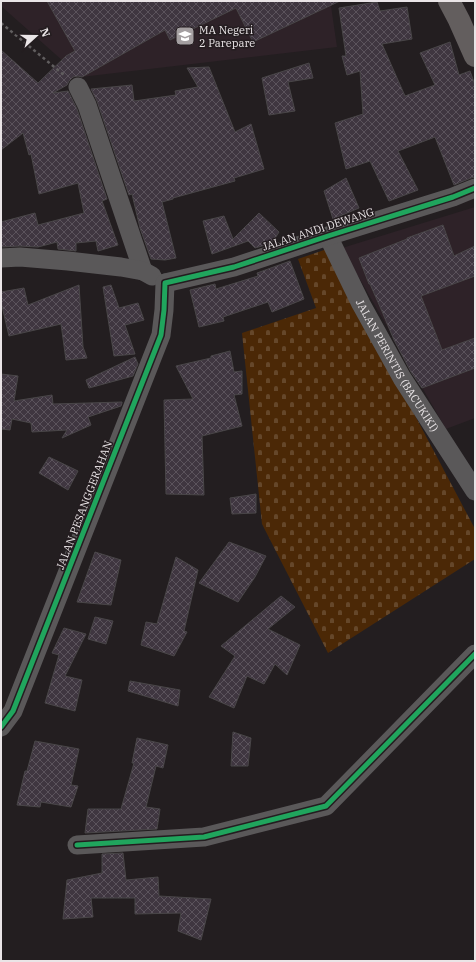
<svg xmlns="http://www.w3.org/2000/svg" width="476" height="962" font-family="'IBM Plex Serif',serif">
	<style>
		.built { fill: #2e2228 }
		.cemetery { fill: url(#cemetery-stones) }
		.building { fill: url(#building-cross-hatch); stroke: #494648 }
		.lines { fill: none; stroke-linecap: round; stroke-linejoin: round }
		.path { stroke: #615e5f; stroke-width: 2.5; stroke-dasharray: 3 3; stroke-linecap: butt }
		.street { stroke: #5a5859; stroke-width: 19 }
		.secondary { stroke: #635e5e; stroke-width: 22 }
		.cycleway-casing { stroke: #241d20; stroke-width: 8 }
		.cycleway { stroke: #20a55d; stroke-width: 5 }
		.labels { text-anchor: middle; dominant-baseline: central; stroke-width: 3; stroke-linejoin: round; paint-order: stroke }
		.poi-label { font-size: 11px; fill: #eae5e7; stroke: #241d20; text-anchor: start }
		.street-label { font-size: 11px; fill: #eae5e7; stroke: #241d20 }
	</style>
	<defs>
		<pattern id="cemetery-stones" width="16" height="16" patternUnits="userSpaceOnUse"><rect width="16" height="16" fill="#4b2806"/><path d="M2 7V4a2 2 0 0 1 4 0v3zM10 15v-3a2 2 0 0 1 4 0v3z" fill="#65472a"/></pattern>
		<pattern id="building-cross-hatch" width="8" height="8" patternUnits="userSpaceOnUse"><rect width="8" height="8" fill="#3f3640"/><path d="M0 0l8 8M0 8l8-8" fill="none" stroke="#5b535c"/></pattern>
	</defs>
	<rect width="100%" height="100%" fill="#231e20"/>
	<g class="built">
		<path d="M1,1H339L331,6L337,47L81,77L1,6Z"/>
		<path d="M475,207V418L446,429L342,248Z"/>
	</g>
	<path class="cemetery" d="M327,249L475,529V559L328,653L262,524L242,333L316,308L298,259Z"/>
	<g class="building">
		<path d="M47,1H340L253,42L236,8L170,40L165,30L82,77L78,76L73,77L69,81L67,85L53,93L68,91L77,109L107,199L102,201L118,245L98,251L96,241L76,243V251L58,249L57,242L38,247L20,246L1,247V222L35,213L38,225L84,213L78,183L39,194L31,154L29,155L23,133L1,150V50L38,83L66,56L75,51Z"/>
		<path d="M377,2L380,11L407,7L412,39L382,44L405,96L435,85L420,53L450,42L459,75L470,71L475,85V177L471,178L454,185L435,137L398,151L418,190L389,201L370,161L346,169L335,123L363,114L360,71L347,75L342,56H346L339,8Z"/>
		<path d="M309,63L313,78L288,82L295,111L269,115L262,78Z"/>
		<path d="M209,67L235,132L251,124L264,169L234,178L235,181L173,198V199L162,202L176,258L165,260L151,259L140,228L132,194L129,195L97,101L91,89L132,85L134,101L176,95L175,91L198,87L187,68Z"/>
		<path d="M346,178L359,208L333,219L324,191Z"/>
		<path d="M259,213L279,232L272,243L255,248L248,241L212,254L203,221L224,216L233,239Z"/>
		<path d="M443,225L454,256L475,246V276L421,296L442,350L475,338V368L422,388L411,372L394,340L381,309L370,284H369L359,258L407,239V238Z"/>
		<path d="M290,261L304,299L272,312L268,302L223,317L224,321L199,327L190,290L215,284L216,289L258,276L257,273Z"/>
		<path d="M79,285L83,347L87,358L66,360L61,324L9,336L1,302V292L24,288L28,305Z"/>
		<path d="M111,285L119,308L138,303L144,320L125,325L135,354L114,356L103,287Z"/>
		<path d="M230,351L234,372L242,371V394L234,395L242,426L202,436L204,495L166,494L164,400L193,399L176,366L211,358V356Z"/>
		<path d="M135,357L138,364L133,376L89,388L86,380Z"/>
		<path d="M1,374L18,376L14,401L52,395L53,404L122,402V403L121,406L88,417L91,425L62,438L67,430L32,432L31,423L12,419L10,430L1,429Z"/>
		<path d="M49,457L78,471L68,490L39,473Z"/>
		<path d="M256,494V513L232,514L230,498Z"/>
		<path d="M229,542L266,556L255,577L238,602L199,583Z"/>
		<path d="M95,552L121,560L111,605L77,602Z"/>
		<path d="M176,557L198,570L184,631L187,632L174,656L141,645L146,622L157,624Z"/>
		<path d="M281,596L295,607L268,629L300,645L287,675L275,664L264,684L247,676L234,708L209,697L235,656L221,646Z"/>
		<path d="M95,617L113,621L106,644L88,639Z"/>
		<path d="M64,628L86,634L65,676L82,680L75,711L45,703L59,655L52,653Z"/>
		<path d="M130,681L180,690L178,706L128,691Z"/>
		<path d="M233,732L251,738L248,766H231Z"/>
		<path d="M137,738L168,745L163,768L156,766L146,807L160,809L157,829L85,833L88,809H121L134,763H132Z"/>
		<path d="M35,741L79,749L71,785L78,786L71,807L41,802L40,807L17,805L25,771H27Z"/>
		<path d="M123,853L126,880L158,877L159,896L211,899L201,940L178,931L181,913L135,914V898H91L93,917L63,919L67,880L102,873V854Z"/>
	</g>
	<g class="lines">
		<path class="path" d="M1,23L64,75"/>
		<g class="street">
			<path d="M78,87L87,105L143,271"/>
			<path id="s1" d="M328,236L361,304L402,378L475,491"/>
			<path d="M1,258L20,257L68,261L121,267L143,271L152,276"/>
			<path d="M165,283L234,267L328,236L453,197L475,188"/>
			<path d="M1,727L13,711L161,335L164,310L165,283"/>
			<path d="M77,845L204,837L326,806L475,654"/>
		</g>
		<path class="secondary" d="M449,1L459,20L475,56"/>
		<defs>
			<g id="cycleway">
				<path d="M1,727L13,711L161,335L164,310L165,283L234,267L328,236L453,197L475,188"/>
				<path d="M77,845L204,837L326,806L475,654"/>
			</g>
		</defs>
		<use href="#cycleway" class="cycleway-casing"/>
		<use href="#cycleway" class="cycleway"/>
	</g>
	<defs>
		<symbol id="school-square" viewBox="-11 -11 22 22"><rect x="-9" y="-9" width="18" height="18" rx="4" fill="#a49fa1" stroke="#241d20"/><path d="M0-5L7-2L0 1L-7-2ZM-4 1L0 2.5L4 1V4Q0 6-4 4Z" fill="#fff"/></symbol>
	</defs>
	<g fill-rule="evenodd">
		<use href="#school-square" x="174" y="25" width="22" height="22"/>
	</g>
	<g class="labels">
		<g class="poi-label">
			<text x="199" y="30">MA Negeri<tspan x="199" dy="13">2 Parepare</tspan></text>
		</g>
		<g class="street-label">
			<text transform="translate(318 229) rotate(-18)">JALAN ANDI DEWANG</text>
			<text stroke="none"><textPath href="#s1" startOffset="147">JALAN PERINTIS (BACUKIKI)</textPath></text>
			<text transform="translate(84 505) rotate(-69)">JALAN PESANGGERAHAN</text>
		</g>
	</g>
	<rect width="476" height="962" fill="none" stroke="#eae5e7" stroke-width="4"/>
	<g transform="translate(36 36) rotate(69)" stroke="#241d20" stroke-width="3" paint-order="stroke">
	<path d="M0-3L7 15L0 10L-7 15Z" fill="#eae5e7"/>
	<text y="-6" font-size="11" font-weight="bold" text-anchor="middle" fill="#eae5e7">N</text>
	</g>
</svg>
